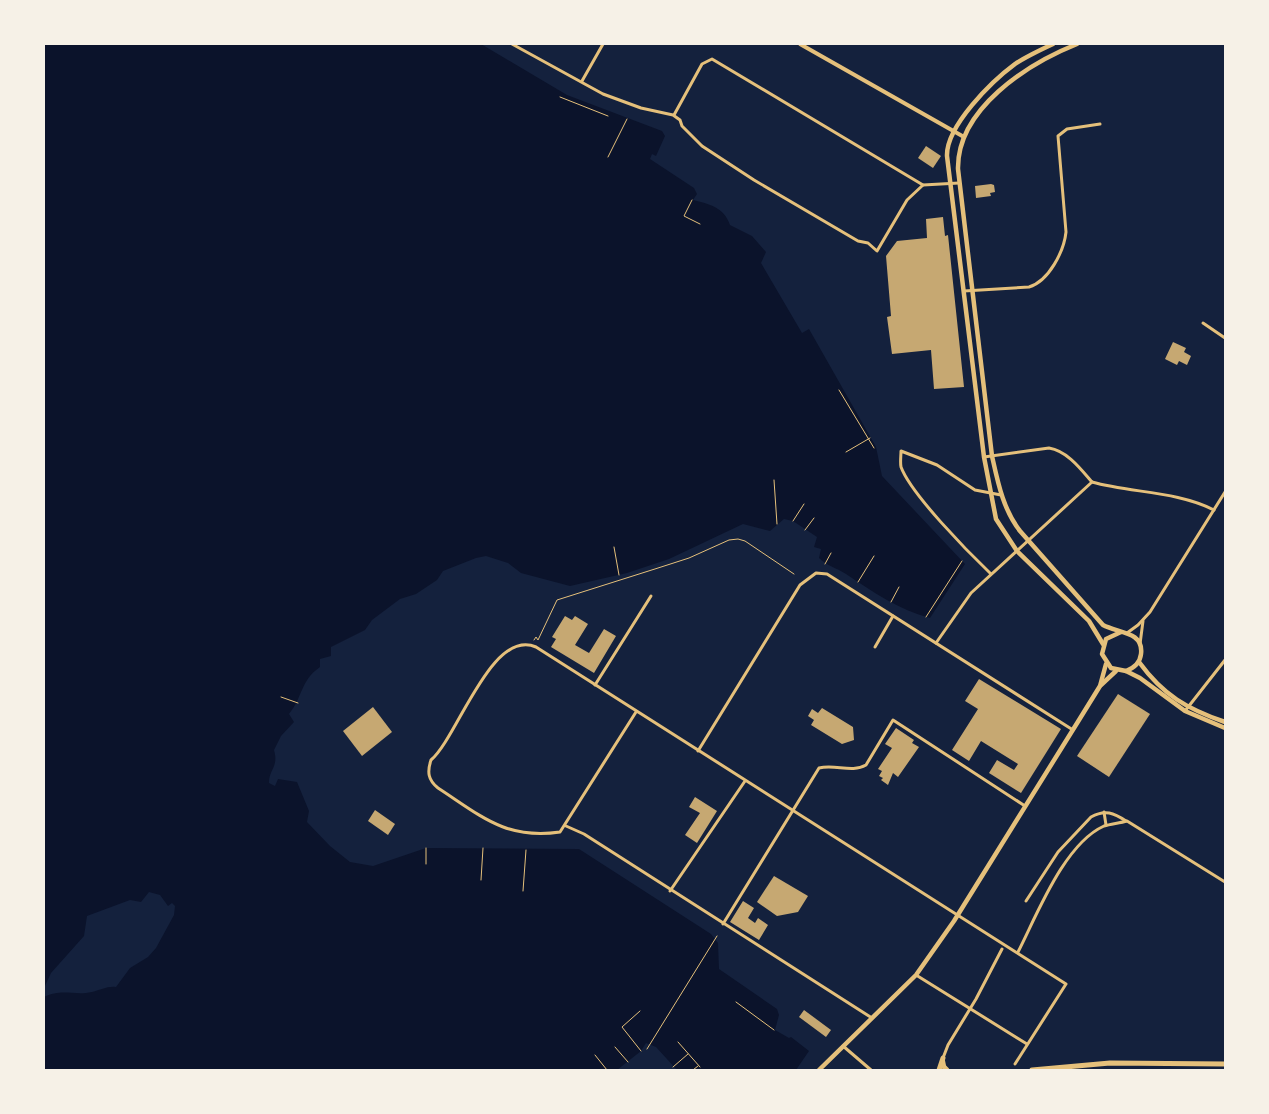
<svg xmlns="http://www.w3.org/2000/svg" width="1269" height="1114" font-family="'Fira Sans Condensed',sans-serif">
	<style>
		.water { fill: #0b132b }
		.building { fill: #c6a872 }
		.lines { fill: none; stroke-linecap: round; stroke-linejoin: round }
		.path { stroke: #e5c07b; stroke-width: 1 }
		.minor { stroke: #e5c07b; stroke-width: 3 }
		.tertiary { stroke: #e5c07b; stroke-width: 4 }
		.secondary { stroke: #e5c07b; stroke-width: 4.5 }
		.trunk { stroke: #e5c07b; stroke-width: 5 }
	</style>
	<rect width="100%" height="100%" fill="#14213d"/>
	<path class="water" d="M44,44H481L567,95L662,131L665,136L656,156L652,154L650,159L694,188L697,194L693,200C709,204 724,207 730,225L752,236L766,252L761,263L802,333L809,329L876,447L882,476L965,564L930,618C899,610 873,592 846,574C837,568 827,566 819,558L821,549L814,547L817,537L793,521L784,519L770,531L743,524L669,559L627,573L570,586L521,573L508,563L486,556L476,558L443,571L437,580L416,594L400,599L372,620L365,630L331,647V656L320,659V667C300,681 303,697 289,714L294,722L281,736L274,750C279,767 269,769 269,783L275,786L278,779L297,782L309,811L307,822L330,846L350,862L373,866L426,848L579,849L711,934L718,943L719,969L777,1009L779,1015L775,1030L789,1038L791,1037L809,1051L796,1070H677L656,1047L646,1043L641,1051L617,1070H44V997C62,988 74,996 92,992C101,990 107,986 116,987L130,968L148,957L156,948L174,915L175,906L172,903L168,906L160,895L149,892L141,902L130,900L87,916L84,936L51,973L44,988Z"/>
	<g class="building">
		<path d="M926,146L941,156L933,168L918,158Z"/>
		<path d="M991,184L994,185L995,192L990,193L991,196L976,198L975,186Z"/>
		<path d="M943,217L945,236L948,235L964,387L934,389L931,350L892,354L887,317L891,316L886,256L897,241L927,238L926,219Z"/>
		<path d="M1173,342L1186,348L1184,352L1191,356L1187,365L1179,361L1177,365L1165,359Z"/>
		<path d="M565,616L572,620L575,616L588,624L575,645L589,653L604,629L616,636L594,673L551,647L556,639L552,637Z"/>
		<path d="M979,679L1061,729L1021,793L989,773L997,760L1014,770L1018,764L981,741L969,761L952,750L978,709L965,701Z"/>
		<path d="M1118,694L1150,714L1109,777L1077,756Z"/>
		<path d="M373,707L392,732L362,756L343,731Z"/>
		<path d="M822,708L853,727L854,740L842,744L811,725L814,720L808,716L812,709L818,713Z"/>
		<path d="M896,728L914,740L912,743L919,747L898,777L893,773L888,785L881,780L883,778L879,776L882,771L878,769L892,748L885,744Z"/>
		<path d="M695,797L717,811L697,843L685,835L700,813L689,807Z"/>
		<path d="M375,810L395,824L388,835L368,821Z"/>
		<path d="M774,876L808,896L798,912L777,916L757,902Z"/>
		<path d="M743,901L754,908L748,918L755,923L758,918L768,925L759,940L730,922Z"/>
		<path d="M804,1010L831,1030L826,1037L799,1017Z"/>
	</g>
	<g class="lines">
		<g class="path">
			<path d="M560,97L608,116"/>
			<path d="M608,157L627,119"/>
			<path d="M692,200L684,216L700,224"/>
			<path d="M839,390L874,448"/>
			<path d="M846,452L870,438"/>
			<path d="M774,480L777,524"/>
			<path d="M793,521L804,504"/>
			<path d="M805,530L814,518"/>
			<path d="M614,547L619,575"/>
			<path d="M825,564L831,553"/>
			<path d="M858,582L874,556"/>
			<path d="M891,602L899,587"/>
			<path d="M926,617L962,561"/>
			<path d="M534,640L536,637L538,640L557,600L658,568L689,558L729,540L738,539L745,541L794,574"/>
			<path d="M281,697L298,703"/>
			<path d="M426,848V864"/>
			<path d="M481,880L483,848"/>
			<path d="M523,891L526,850"/>
			<path d="M736,1002L774,1030"/>
			<path d="M640,1011L622,1027L641,1051"/>
			<path d="M678,1042L700,1067"/>
			<path d="M615,1047L628,1062"/>
			<path d="M647,1049L717,936"/>
			<path d="M595,1055L607,1070"/>
			<path d="M673,1067L688,1054"/>
			<path d="M693,1070L698,1066"/>
		</g>
		<g class="minor">
			<path d="M512,44L603,94L641,108L673,115L680,120L682,126L702,146L754,180L858,241L868,243L877,251L907,200L923,185"/>
			<path d="M582,81L603,44"/>
			<path d="M674,115L702,64L712,59L923,185L959,183"/>
			<path d="M964,291L1029,287C1049,281 1064,251 1066,232L1058,136L1067,129L1100,124"/>
			<path d="M1203,323L1225,338"/>
			<path d="M984,457L1049,448C1067,451 1080,468 1092,482"/>
			<path d="M991,574C968,552 911,494 901,467C900,462 901,456 901,451L937,465L975,490L1001,495"/>
			<path d="M1127,633L1138,625L1150,612L1225,492"/>
			<path d="M936,643L971,593L1092,482C1131,493 1177,491 1214,510"/>
			<path d="M1140,644L1143,621"/>
			<path d="M875,647L893,616"/>
			<path d="M595,685L651,596"/>
			<path d="M1185,711L1225,660"/>
			<path d="M636,712L560,832C506,840 481,816 438,788C428,780 427,772 431,760C458,737 491,628 536,647L1066,984L1015,1064"/>
			<path d="M698,751L800,585L816,573L827,574L1073,730"/>
			<path d="M1104,812L1106,825"/>
			<path d="M566,826L584,834L872,1018"/>
			<path d="M670,891L745,781"/>
			<path d="M1026,901L1058,852L1091,817C1105,809 1114,813 1126,821"/>
			<path d="M723,924L819,768C835,764 852,773 866,765L893,720L1025,806"/>
			<path d="M1018,952C1037,915 1064,844 1104,826C1111,824 1120,823 1127,821L1225,882"/>
			<path d="M916,975L1027,1044"/>
			<path d="M843,1046L871,1070"/>
			<path d="M945,1068L943,1058L948,1045L976,999L1002,949"/>
		</g>
		<path class="tertiary" d="M800,44L964,137"/>
		<g class="secondary">
			<path d="M1053,44C1040,50 1027,56 1015,64C992,81 946,126 947,156L984,457L996,519L1017,551L1089,621L1103,644"/>
			<path d="M1077,44C1027,64 957,109 958,169L992,456C998,483 1003,509 1020,531L1103,625C1117,633 1144,631 1141,654C1140,663 1134,668 1126,671L1111,668L1102,654L1106,639L1121,632"/>
			<path d="M1139,662C1163,695 1187,709 1225,722"/>
			<path d="M1126,671L1140,678L1185,711L1225,728"/>
			<path d="M1101,685L1116,671"/>
			<path d="M819,1070L916,975L954,921L1079,720L1100,686L1106,664"/>
		</g>
		<g class="trunk">
			<path d="M944,1067L947,1070"/>
			<path d="M939,1070L943,1058"/>
			<path d="M1032,1070L1110,1063L1225,1064"/>
		</g>
	</g>
	<rect width="1269" height="1114" fill="none" stroke="#f6f1e7" stroke-width="90"/>
</svg>
